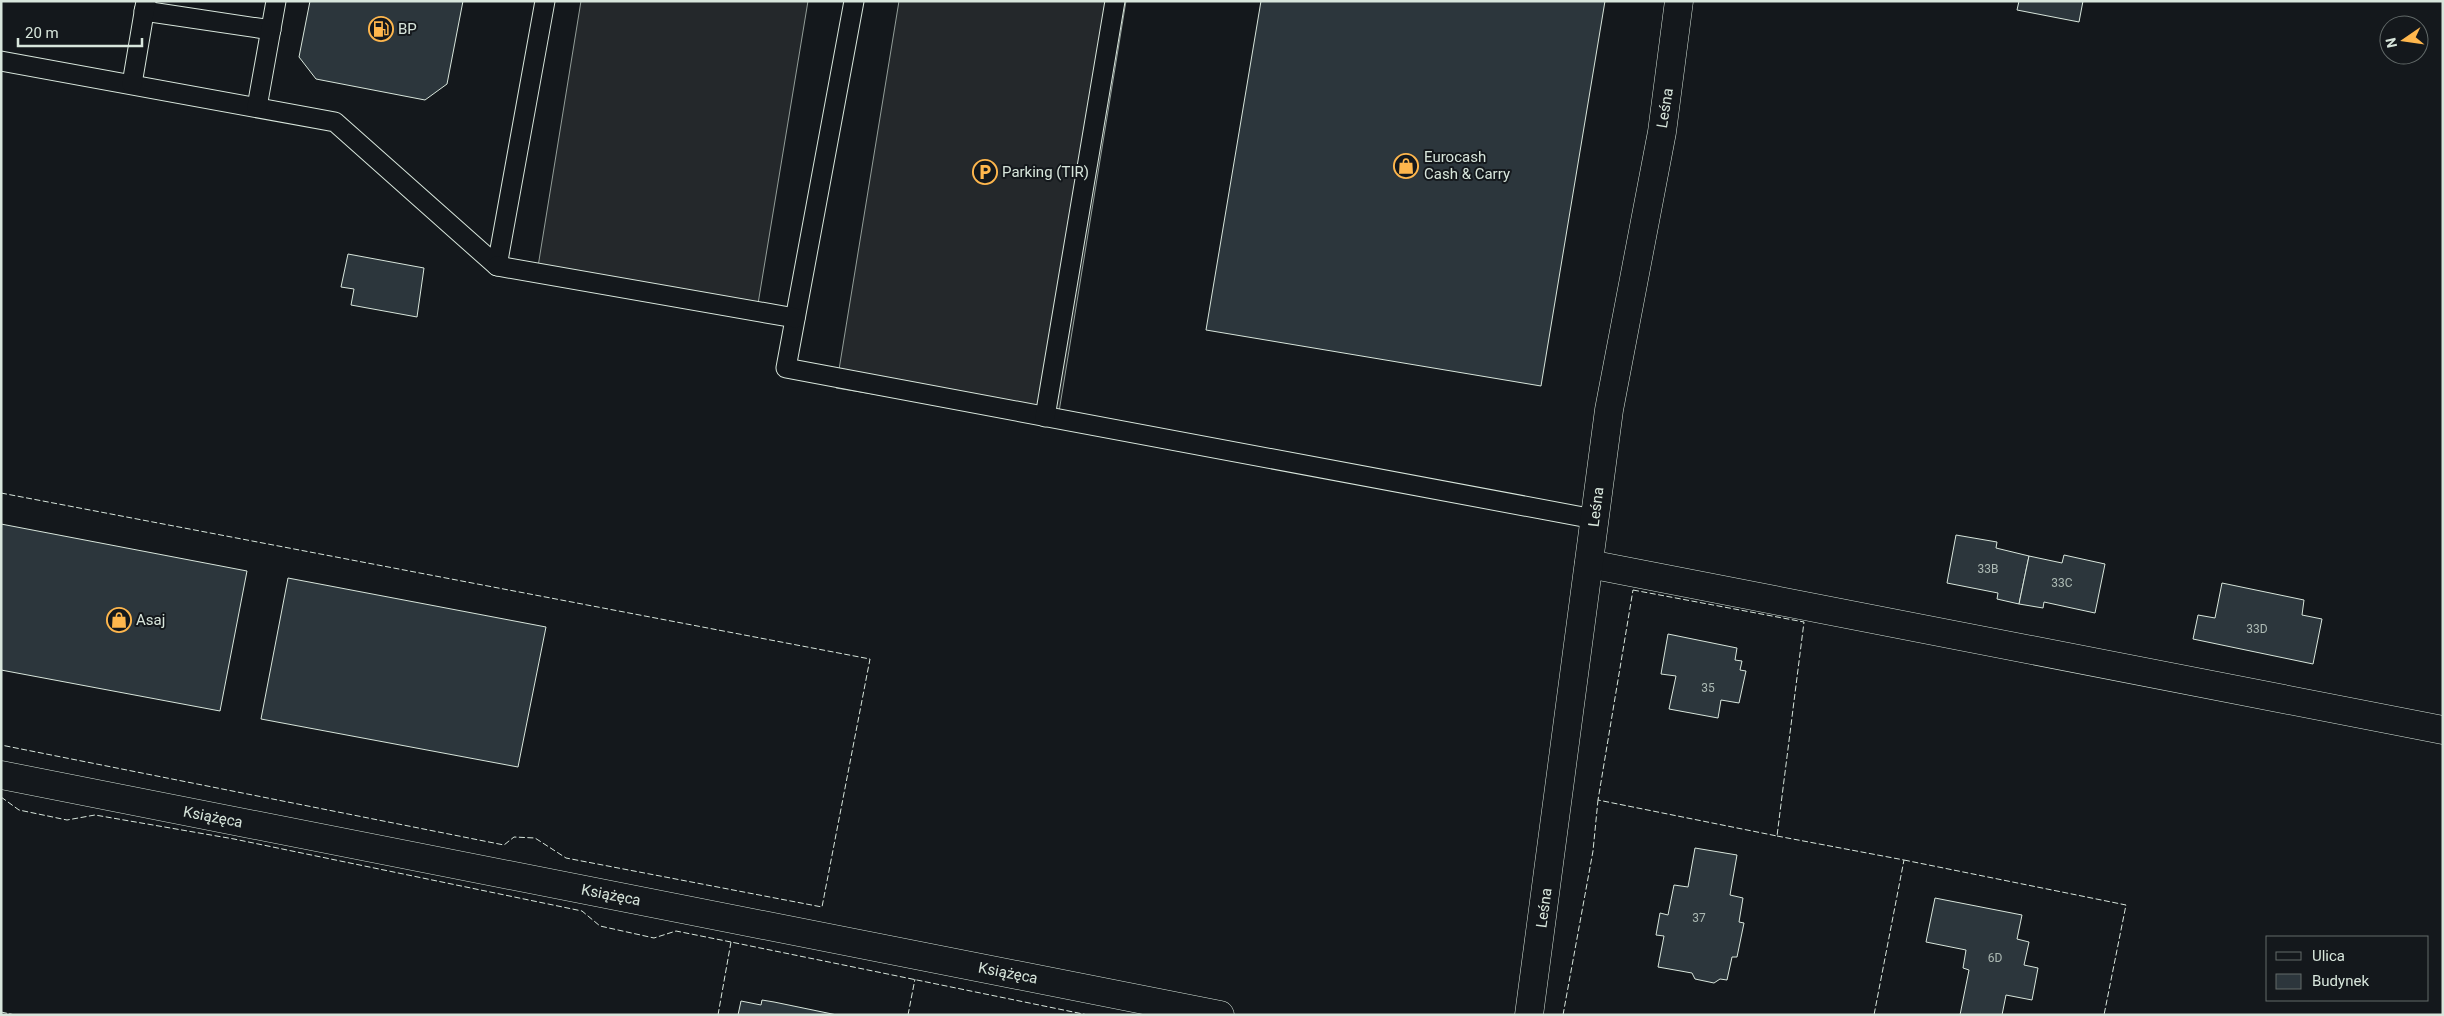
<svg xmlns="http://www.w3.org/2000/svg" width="2444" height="1016" font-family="Roboto,sans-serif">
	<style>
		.parking { fill: #24282b; stroke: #939e99 }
		.building { fill: #2c363c; stroke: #d8e6dc }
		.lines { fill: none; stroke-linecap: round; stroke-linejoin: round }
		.service-casing { stroke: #d8e6dc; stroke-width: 21 }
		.minor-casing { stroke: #d8e6dc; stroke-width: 29 }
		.service { stroke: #14181c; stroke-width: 19 }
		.minor { stroke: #14181c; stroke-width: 28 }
		.fence { stroke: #d8e6dc; stroke-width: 1; stroke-dasharray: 6 2.5; stroke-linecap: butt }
		.labels { text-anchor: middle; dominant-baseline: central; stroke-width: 4; stroke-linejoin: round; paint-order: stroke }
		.number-label { font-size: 12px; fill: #adbab4 }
		.poi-label { font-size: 15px; fill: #d8e6dc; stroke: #14181c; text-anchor: start }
		.street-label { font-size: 15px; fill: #d8e6dc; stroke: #14181c }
	</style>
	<rect width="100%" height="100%" fill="#14181c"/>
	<g class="parking">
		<path d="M581,1H808L756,316L536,279Z"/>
		<path d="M899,1H1126L1057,424L836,388Z"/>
	</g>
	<g class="building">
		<path d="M310,1H463L447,84L425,100L316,79L299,57Z"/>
		<path d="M1261,1H1605L1541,386L1206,330Z"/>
		<path d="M2019,1H2083L2079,22L2017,10Z"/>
		<path d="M348,254L424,268L417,317L351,305L354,289L341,287Z"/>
		<path d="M1,524L247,571L220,711L1,670Z"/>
		<path d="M1956,535L1997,542L1996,548L2029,556L2019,604L1997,599L1998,593L1947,583Z"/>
		<path d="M2064,555L2105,564L2095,613L2044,602L2043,608L2019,604L2029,556L2062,563Z"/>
		<path d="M288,578L546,627L518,767L261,719Z"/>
		<path d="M2222,583L2304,600L2302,615L2322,619L2313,664L2193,639L2198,615L2215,618Z"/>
		<path d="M1668,634L1737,648L1735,660L1742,661L1740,670L1746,671L1739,703L1721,700L1718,718L1669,709L1676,676L1661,674Z"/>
		<path d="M1695,848L1737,855L1730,895L1743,898L1739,922L1744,923L1737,957H1732L1727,980L1720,979L1714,983L1695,979L1692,973L1658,967L1664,936L1656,935L1660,913L1668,915L1674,885L1688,887Z"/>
		<path d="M1935,898L2022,915L2017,939L2029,942L2024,965L2038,968L2032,1000L2006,995L2002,1015H1960L1969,970L1963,968L1966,950L1926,942Z"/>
		<path d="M762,1000L774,1002L837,1015H738L741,1001L761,1005Z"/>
	</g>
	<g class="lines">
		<defs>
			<g id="service">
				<path d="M854,1L786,368L1594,519"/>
				<path d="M144,11L271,30"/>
				<path d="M1,61L335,122L497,266L545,1"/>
				<path d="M132,84L146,1"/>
				<path d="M257,107L276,1"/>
				<path d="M497,266L795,318"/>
				<path d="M1045,417L1115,1"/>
			</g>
			<g id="minor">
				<path d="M1589,564L2443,730"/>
				<path d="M1,775L1220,1015"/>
				<path d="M1529,1015L1609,410L1662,132L1679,1"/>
			</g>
		</defs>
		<use href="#service" class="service-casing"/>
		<use href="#minor" class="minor-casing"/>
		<use href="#service" class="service"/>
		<use href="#minor" class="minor"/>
		<g class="fence">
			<path d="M1,493L870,659L822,907L566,858L535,838L514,837L504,845L1,745"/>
			<path d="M1633,590L1804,622L1777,836L1598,800Z"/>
			<path d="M1,797L19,810L67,820L95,815L234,839L582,911L600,926L654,938L676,931L731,942"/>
			<path d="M1777,836L1904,860L1874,1015"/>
			<path d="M1904,860L2126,905L2104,1015"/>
			<path d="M1,1012L15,1015"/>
			<path d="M718,1015L731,942L1088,1015"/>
			<path d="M908,1015L915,979"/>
			<path d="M1563,1015L1593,851L1598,800"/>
		</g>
	</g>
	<defs>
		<symbol id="fuel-ring" viewBox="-11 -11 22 22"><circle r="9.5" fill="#14181c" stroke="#ffb74d" stroke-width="1.5"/><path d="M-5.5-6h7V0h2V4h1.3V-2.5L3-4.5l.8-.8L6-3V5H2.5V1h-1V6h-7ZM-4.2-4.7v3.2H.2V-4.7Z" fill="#ffb74d"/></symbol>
		<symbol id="shop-ring" viewBox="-11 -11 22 22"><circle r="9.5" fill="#14181c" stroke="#ffb74d" stroke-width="1.5"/><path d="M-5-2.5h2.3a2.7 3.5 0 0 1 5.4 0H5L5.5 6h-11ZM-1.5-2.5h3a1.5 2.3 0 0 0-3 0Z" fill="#ffb74d"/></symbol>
		<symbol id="parking-ring" viewBox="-11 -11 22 22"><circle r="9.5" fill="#14181c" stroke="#ffb74d" stroke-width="1.5"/><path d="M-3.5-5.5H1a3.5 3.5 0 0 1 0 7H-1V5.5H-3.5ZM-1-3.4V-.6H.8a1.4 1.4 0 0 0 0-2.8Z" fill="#ffb74d"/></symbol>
	</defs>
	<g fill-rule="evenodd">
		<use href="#fuel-ring" x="367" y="15" width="28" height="28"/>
		<use href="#shop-ring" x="1392" y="152" width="28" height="28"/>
		<use href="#parking-ring" x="971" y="158" width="28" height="28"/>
		<use href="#shop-ring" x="105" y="606" width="28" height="28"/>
	</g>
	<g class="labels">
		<g class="number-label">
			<text x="1988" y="569">33B</text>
			<text x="2062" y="583">33C</text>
			<text x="2257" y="629">33D</text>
			<text x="1708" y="688">35</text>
			<text x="1699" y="918">37</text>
			<text x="1995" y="958">6D</text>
		</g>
		<g class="poi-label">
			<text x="398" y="29">BP</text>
			<text x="1424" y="157">Eurocash<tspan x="1424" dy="17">Cash &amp; Carry</tspan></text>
			<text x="1002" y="172">Parking (TIR)</text>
			<text x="136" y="620">Asaj</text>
		</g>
		<g class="street-label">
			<text transform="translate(1665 108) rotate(-81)">Leśna</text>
			<text transform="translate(1596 507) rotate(-83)">Leśna</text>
			<text transform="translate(213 817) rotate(11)">Książęca</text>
			<text transform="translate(611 895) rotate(11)">Książęca</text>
			<text transform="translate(1544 908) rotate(-82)">Leśna</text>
			<text transform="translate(1008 973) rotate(11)">Książęca</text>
		</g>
	</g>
	<rect width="2444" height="1016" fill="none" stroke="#d8e6dc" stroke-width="5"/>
	<rect x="2266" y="936" width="162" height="65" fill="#14181c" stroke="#626a69"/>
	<rect x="2276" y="952" width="25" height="8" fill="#14181c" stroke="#626a69"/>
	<text x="2312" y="961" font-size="15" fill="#d8e6dc">Ulica</text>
	<rect x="2276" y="974" width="25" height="15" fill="#2c363c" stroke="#626a69"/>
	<text x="2312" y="986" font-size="15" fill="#d8e6dc">Budynek</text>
	<g transform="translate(2404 40) rotate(257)"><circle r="24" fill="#14181c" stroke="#626a69"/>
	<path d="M0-4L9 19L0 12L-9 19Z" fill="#ffb74d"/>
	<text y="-8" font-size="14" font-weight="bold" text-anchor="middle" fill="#d8e6dc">N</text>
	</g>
	<path d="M18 38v8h124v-8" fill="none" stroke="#d8e6dc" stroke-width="2.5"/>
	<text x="25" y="38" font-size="15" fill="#d8e6dc" stroke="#14181c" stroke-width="4" paint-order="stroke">20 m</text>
</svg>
